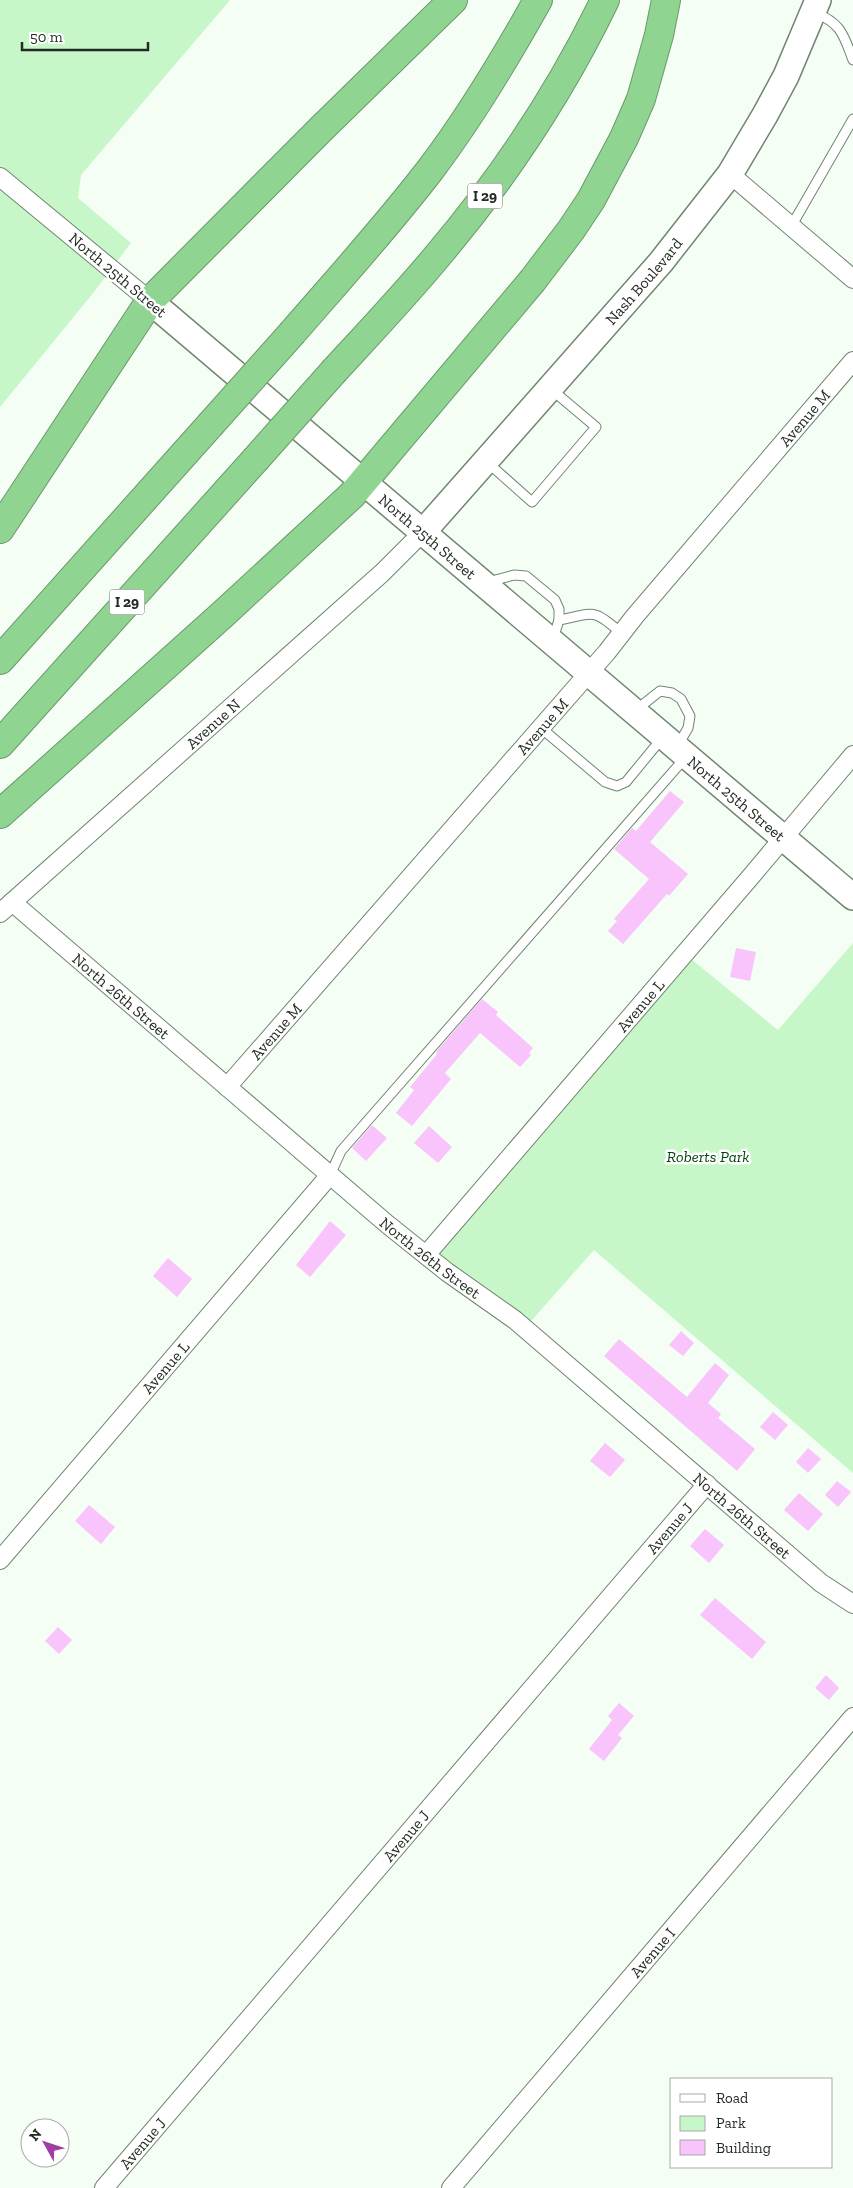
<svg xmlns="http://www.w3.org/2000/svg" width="853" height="2188" font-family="'Zilla Slab',serif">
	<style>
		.green { fill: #c7f7c8 }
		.building { fill: #f9c3fb }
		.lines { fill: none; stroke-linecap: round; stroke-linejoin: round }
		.lane-casing { stroke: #718571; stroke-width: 11 }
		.street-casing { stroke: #718571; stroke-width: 20 }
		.secondary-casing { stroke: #718571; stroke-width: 28 }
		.highway-casing { stroke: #6a996b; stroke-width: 30 }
		.lane { stroke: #fff; stroke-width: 9 }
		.street { stroke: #fff; stroke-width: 18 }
		.secondary { stroke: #fff; stroke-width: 25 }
		.highway { stroke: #90d492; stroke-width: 28 }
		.highway-bridge-casing { stroke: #6a996b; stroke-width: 30; stroke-linecap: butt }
		.highway-bridge { stroke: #90d492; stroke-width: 28 }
		.labels { text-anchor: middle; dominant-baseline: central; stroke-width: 5; stroke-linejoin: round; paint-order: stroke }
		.shield { fill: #fff; stroke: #646b64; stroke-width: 1 }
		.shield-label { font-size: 15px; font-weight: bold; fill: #222b22 }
		.street-label { font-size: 16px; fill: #222b22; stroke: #fff }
		.park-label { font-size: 16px; font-style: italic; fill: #054210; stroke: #fff }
	</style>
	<rect width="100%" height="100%" fill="#f5fef5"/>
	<g class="green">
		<path d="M0,0H230L81,175L78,198L131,243L94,292L0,407Z"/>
		<path d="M853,943V1473L594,1250L525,1328L426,1255L685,954L778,1030Z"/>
	</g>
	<g class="building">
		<path d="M670,791L684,802L650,842L688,874L669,896L667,894L623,944L608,931L617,921L614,919L649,879L614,849L632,828L636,831Z"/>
		<path d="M736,948L756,952L750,981L730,977Z"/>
		<path d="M482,999L498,1012L496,1015L533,1048L529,1053L531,1055L520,1067L480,1033L445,1073L451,1079L412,1126L396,1113L414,1090L410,1087L437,1054L436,1052Z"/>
		<path d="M372,1125L387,1138L366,1161L352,1148Z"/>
		<path d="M429,1126L452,1147L438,1163L414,1143Z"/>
		<path d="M330,1221L346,1235L310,1277L296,1265Z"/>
		<path d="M168,1258L192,1279L177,1297L153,1276Z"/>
		<path d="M681,1331L694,1343L683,1356L669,1345Z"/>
		<path d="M619,1339L687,1397L715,1363L729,1375L708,1403L721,1414L718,1418L755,1449L737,1471L604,1356Z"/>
		<path d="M773,1412L788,1425L775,1440L760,1427Z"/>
		<path d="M605,1443L625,1460L610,1477L590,1461Z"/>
		<path d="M808,1448L821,1459L808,1473L796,1462Z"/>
		<path d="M837,1481L851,1492L838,1507L825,1495Z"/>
		<path d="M799,1493L823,1514L808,1531L784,1510Z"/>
		<path d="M89,1505L115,1527L101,1544L75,1521Z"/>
		<path d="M705,1529L724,1545L709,1563L690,1546Z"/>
		<path d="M715,1598L766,1642L752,1659L700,1615Z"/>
		<path d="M58,1627L72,1640L59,1654L45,1641Z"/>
		<path d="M826,1675L839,1688L829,1700L815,1688Z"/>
		<path d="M619,1703L634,1716L618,1735L622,1738L604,1761L589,1749L612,1720L608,1716Z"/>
	</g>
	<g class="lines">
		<defs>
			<g id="lane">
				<path d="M814,12C842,24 843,34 853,60"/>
				<path d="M792,225L853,119"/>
				<path d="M487,462L532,502L596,427L551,389"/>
				<path d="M488,582L514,575L526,576L555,600L559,609V620L553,639"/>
				<path d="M559,620C595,613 593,608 621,633"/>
				<path d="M636,710L660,691L672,693L681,699L690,716L688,728L678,745"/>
				<path d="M541,728L605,782L617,786L626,782L663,737"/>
				<path d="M330,1175L341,1151L685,758"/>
			</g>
			<g id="street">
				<path d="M730,174L853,279"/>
				<path d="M0,177L150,301"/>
				<path id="s1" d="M12,902L387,1224L447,1272L515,1320L821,1583L853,1604"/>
				<path id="s2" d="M0,913L382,573L423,532"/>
				<path id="s3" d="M227,1087L607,652L635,616L853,361"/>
				<path id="s4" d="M426,1255L753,874L853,755"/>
				<path id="s5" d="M0,1560L330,1175"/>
				<path id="s6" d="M104,2188L707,1484"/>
				<path id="s7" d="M451,2188L853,1717"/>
			</g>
			<g id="secondary">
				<path id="s8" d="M150,301L853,897"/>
				<path id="s9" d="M423,532L661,262L730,174L765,115L786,76L818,0"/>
			</g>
			<g id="highway">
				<path d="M293,332C339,279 387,226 430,170C471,116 505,59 538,0"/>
				<path d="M335,370C370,332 406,294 439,254C504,177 561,91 605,0"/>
				<path d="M0,529L150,301L321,129L453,0"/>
				<path d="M0,660L210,425"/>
				<path d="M0,744L255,460"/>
				<path d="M0,814L222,615L352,495L533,280L571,230L591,200L624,138L641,99L659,35L666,0"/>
			</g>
		</defs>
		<use href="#lane" class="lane-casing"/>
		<use href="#street" class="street-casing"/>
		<use href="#secondary" class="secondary-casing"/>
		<use href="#highway" class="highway-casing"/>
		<use href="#lane" class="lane"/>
		<use href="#street" class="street"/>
		<use href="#secondary" class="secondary"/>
		<use href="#highway" class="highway"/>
		<defs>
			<g id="highway-bridge">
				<path d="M210,425L293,332"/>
				<path d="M255,460L335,370"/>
			</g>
		</defs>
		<use href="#highway-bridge" class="highway-bridge-casing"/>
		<use href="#highway-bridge" class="highway-bridge"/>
	</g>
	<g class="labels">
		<g class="shield">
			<rect x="467.5" y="183.5" width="35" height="25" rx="4"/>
			<rect x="109.5" y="589.5" width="35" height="25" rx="4"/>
		</g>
		<g class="shield-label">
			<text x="485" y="196">I 29</text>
			<text x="127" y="602">I 29</text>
		</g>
		<g class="street-label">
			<text transform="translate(118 275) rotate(40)">North 25th Street</text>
			<text stroke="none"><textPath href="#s9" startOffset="334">Nash Boulevard</textPath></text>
			<text stroke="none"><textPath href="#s3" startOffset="884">Avenue M</textPath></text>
			<text stroke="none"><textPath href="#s8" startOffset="364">North 25th Street</textPath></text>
			<text stroke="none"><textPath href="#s2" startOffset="285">Avenue N</textPath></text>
			<text stroke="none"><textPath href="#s3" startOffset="479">Avenue M</textPath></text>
			<text stroke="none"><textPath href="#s8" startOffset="769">North 25th Street</textPath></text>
			<text stroke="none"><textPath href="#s1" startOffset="144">North 26th Street</textPath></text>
			<text stroke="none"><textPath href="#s4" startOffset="329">Avenue L</textPath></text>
			<text stroke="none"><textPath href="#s3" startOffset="74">Avenue M</textPath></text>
			<text stroke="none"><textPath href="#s1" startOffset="549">North 26th Street</textPath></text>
			<text stroke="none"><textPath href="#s5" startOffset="254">Avenue L</textPath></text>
			<text stroke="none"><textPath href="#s1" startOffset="954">North 26th Street</textPath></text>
			<text stroke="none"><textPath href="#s6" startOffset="869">Avenue J</textPath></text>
			<text stroke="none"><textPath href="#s6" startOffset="464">Avenue J</textPath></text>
			<text stroke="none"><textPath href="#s7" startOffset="310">Avenue I</textPath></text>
			<text stroke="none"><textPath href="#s6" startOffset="59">Avenue J</textPath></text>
		</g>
		<g class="park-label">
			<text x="708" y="1156">Roberts Park</text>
		</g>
	</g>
	<rect x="670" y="2078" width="162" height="90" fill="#ffffff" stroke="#a7aaa7"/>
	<rect x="680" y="2094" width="25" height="8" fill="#ffffff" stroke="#a7aaa7"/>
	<text x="716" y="2103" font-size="15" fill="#222b22">Road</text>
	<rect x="680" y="2116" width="25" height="15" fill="#c7f7c8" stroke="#a7aaa7"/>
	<text x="716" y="2128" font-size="15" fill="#222b22">Park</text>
	<rect x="680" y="2140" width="25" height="15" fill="#f9c3fb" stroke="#a7aaa7"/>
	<text x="716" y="2153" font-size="15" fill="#222b22">Building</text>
	<g transform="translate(45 2143) rotate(310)"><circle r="24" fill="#ffffff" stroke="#a7aaa7"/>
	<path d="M0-4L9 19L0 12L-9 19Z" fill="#9f3ea5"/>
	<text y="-8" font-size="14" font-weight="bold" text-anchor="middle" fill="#222b22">N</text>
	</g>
	<path d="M22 42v8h126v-8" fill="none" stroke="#222b22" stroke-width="2.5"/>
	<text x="30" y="42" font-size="15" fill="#222b22" stroke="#ffffff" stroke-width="4" paint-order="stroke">50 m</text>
</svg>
